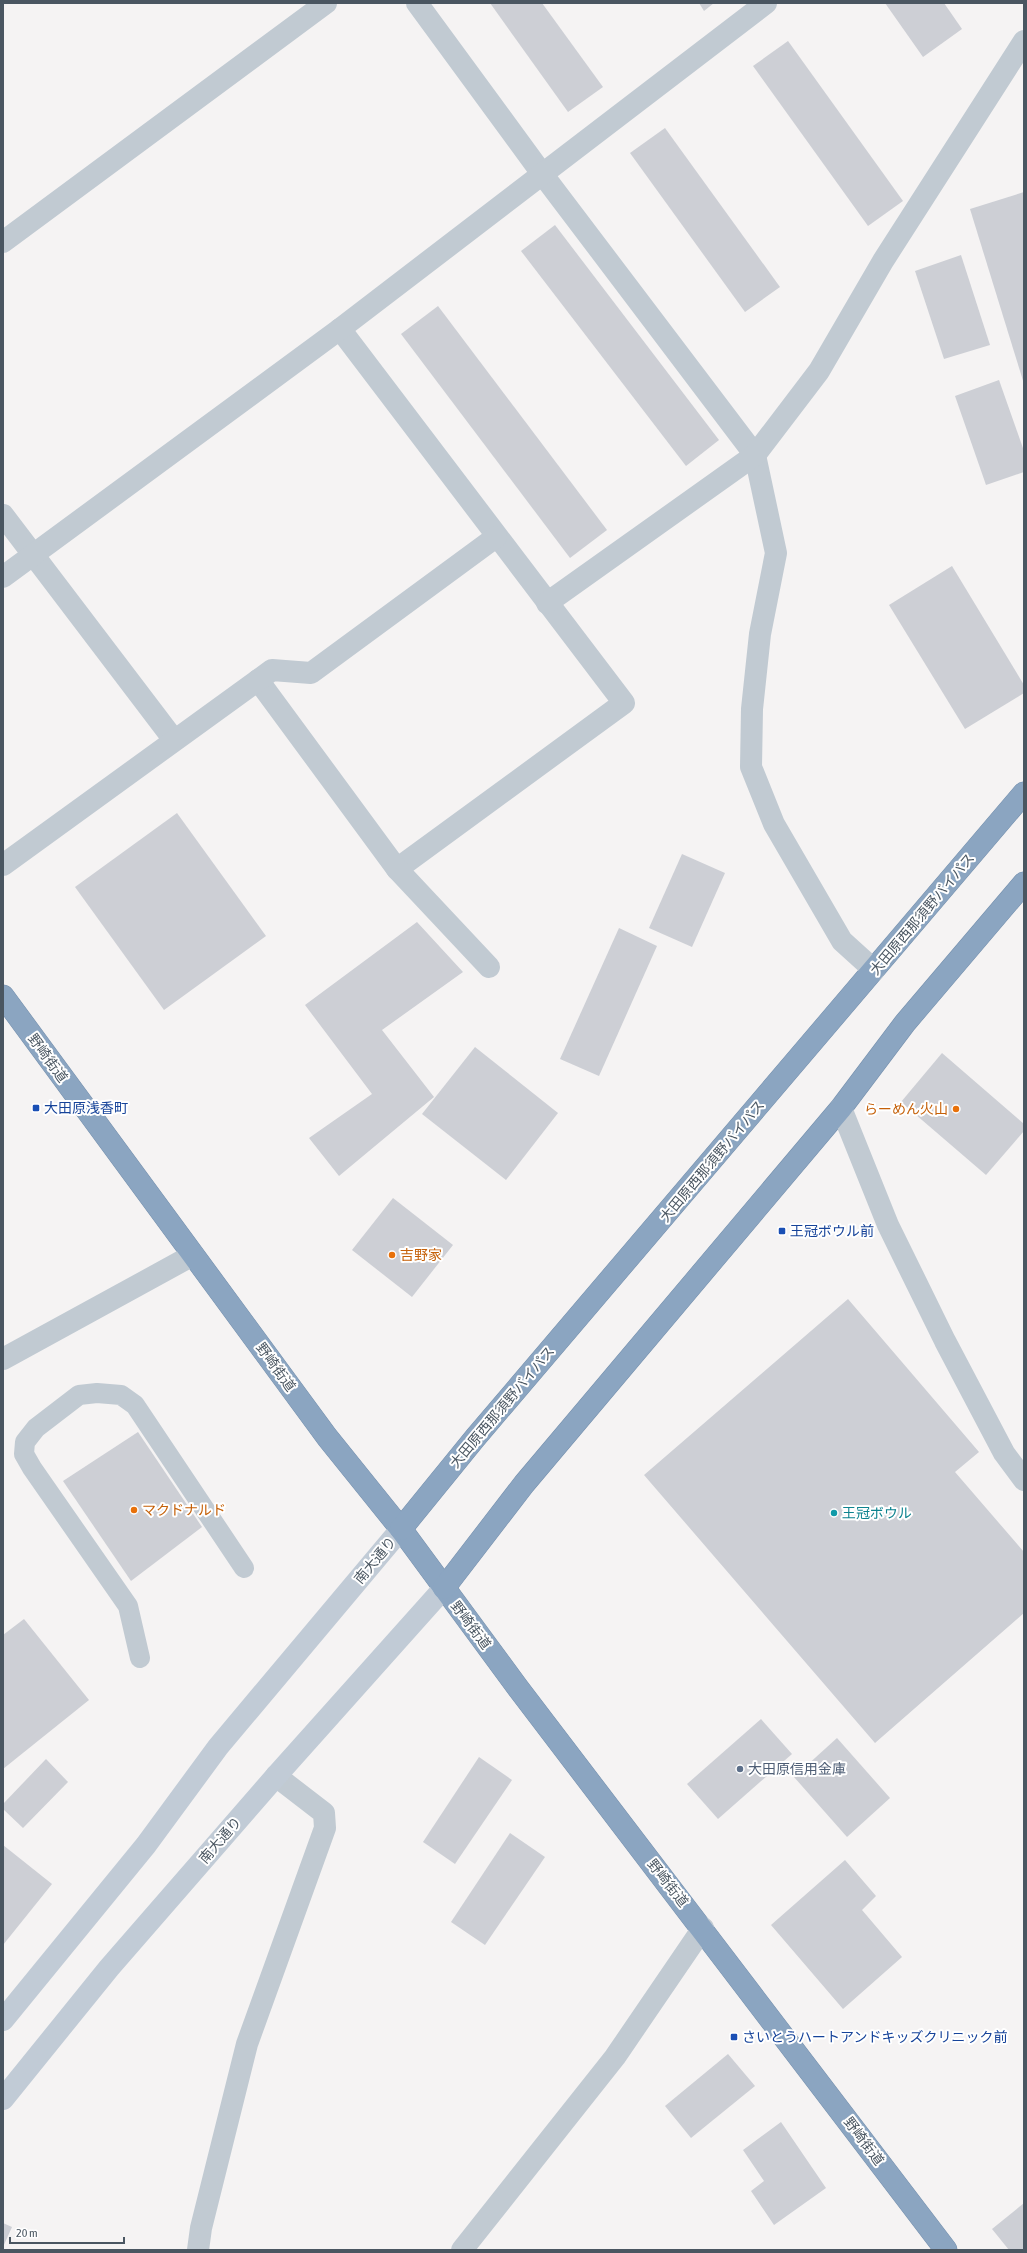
<svg xmlns="http://www.w3.org/2000/svg" width="1027" height="2253" font-family="'Asap Condensed','Noto Sans JP',sans-serif">
	<style>
		.building { fill: #cdcfd5 }
		.lines { fill: none; stroke-linecap: round; stroke-linejoin: round }
		.highway-casing { stroke: #7690ad; stroke-width: 23 }
		.lane { stroke: #c1cad2; stroke-width: 20 }
		.street { stroke: #c1cad2; stroke-width: 22 }
		.secondary { stroke: #c1cbd6; stroke-width: 22 }
		.highway { stroke: #8ba5c1; stroke-width: 22 }
		.transit-dot { fill: #1a4fb4; stroke: #fff; stroke-width: 1.5 }
		.food-dot { fill: #e8710a; stroke: #fff; stroke-width: 1.5 }
		.culture-dot { fill: #0f9aa8; stroke: #fff; stroke-width: 1.5 }
		.service-dot { fill: #5c6f8a; stroke: #fff; stroke-width: 1.5 }
		.labels { text-anchor: middle; dominant-baseline: central; stroke-width: 4; stroke-linejoin: round; paint-order: stroke }
		.street-label { font-size: 14px; fill: #4a5661; stroke: #fff }
		.transit-label { font-size: 14px; fill: #164399; stroke: #fff; text-anchor: start }
		.food-label { font-size: 14px; fill: #c56008; stroke: #fff; text-anchor: start }
		.culture-label { font-size: 14px; fill: #0d838f; stroke: #fff; text-anchor: start }
		.service-label { font-size: 14px; fill: #4e5e75; stroke: #fff; text-anchor: start }
	</style>
	<rect width="100%" height="100%" fill="#f5f3f3"/>
	<g class="building">
		<path d="M490,3H542L603,87L568,112Z"/>
		<path d="M699,3H714L704,11Z"/>
		<path d="M885,3H944L962,29L923,57Z"/>
		<path d="M788,41L903,201L868,226L753,66Z"/>
		<path d="M665,128L780,287L745,312L630,153Z"/>
		<path d="M1024,192V384L970,209Z"/>
		<path d="M555,225L719,440L686,466L521,251Z"/>
		<path d="M961,255L990,345L944,359L915,271Z"/>
		<path d="M438,306L607,530L570,558L401,334Z"/>
		<path d="M999,380L1024,451V472L986,485L955,396Z"/>
		<path d="M952,566L1024,685V693L965,729L889,605Z"/>
		<path d="M177,813L266,936L164,1010L75,887Z"/>
		<path d="M682,854L725,873L692,947L649,928Z"/>
		<path d="M417,922L463,972L382,1030L434,1097L339,1176L309,1138L372,1094L305,1005Z"/>
		<path d="M619,928L657,946L599,1076L560,1059Z"/>
		<path d="M475,1047L558,1113L506,1180L422,1114Z"/>
		<path d="M942,1053L1024,1124V1131L986,1175L901,1102Z"/>
		<path d="M393,1198L453,1245L412,1297L352,1250Z"/>
		<path d="M848,1299L979,1452L955,1472L1024,1552V1613L875,1743L644,1475Z"/>
		<path d="M138,1432L202,1527L131,1581L63,1481Z"/>
		<path d="M24,1619L89,1700L3,1769V1635Z"/>
		<path d="M761,1719L792,1754L718,1819L687,1784Z"/>
		<path d="M837,1738L890,1798L847,1837L794,1777Z"/>
		<path d="M479,1757L512,1780L455,1864L423,1842Z"/>
		<path d="M46,1759L68,1782L23,1828L3,1809V1804Z"/>
		<path d="M510,1833L545,1857L485,1945L451,1922Z"/>
		<path d="M3,1845L52,1884L3,1945Z"/>
		<path d="M845,1860L876,1896L862,1910L902,1957L843,2009L771,1925Z"/>
		<path d="M728,2054L755,2086L691,2138L665,2106Z"/>
		<path d="M781,2122L826,2188L774,2225L751,2191L764,2181L743,2150Z"/>
		<path d="M1024,2203V2248L1022,2250H1009L992,2229Z"/>
		<path d="M3,2223L12,2227L3,2247Z"/>
	</g>
	<g class="lines">
		<defs>
			<g id="highway">
				<path d="M3,996L327,1437L401,1529L518,1688L946,2250"/>
				<path d="M401,1529L475,1438L1024,793"/>
				<path d="M444,1588L524,1484L841,1108L905,1023L1024,883"/>
			</g>
		</defs>
		<use href="#highway" class="highway-casing"/>
		<path class="lane" d="M140,1658L128,1606L32,1468L24,1454L25,1442L36,1428L79,1395L97,1393L121,1395L135,1405L244,1568"/>
		<g class="street">
			<path d="M417,3L543,175L755,455L776,553L760,634L752,709L751,767L774,824L842,941L874,970"/>
			<path d="M3,242L326,3"/>
			<path d="M340,329L624,703L397,869"/>
			<path d="M3,515L174,740"/>
			<path d="M3,577L340,329L766,3"/>
			<path d="M547,603L755,455L819,371L883,261L1024,41"/>
			<path d="M258,680L397,869L489,967"/>
			<path d="M3,865L272,670L311,673L496,537"/>
			<path d="M841,1108L888,1225L945,1341L1004,1453L1024,1480"/>
			<path d="M3,1359L193,1255"/>
			<path d="M198,2250L201,2228L247,2044L325,1828L324,1813L276,1776"/>
			<path d="M462,2250L615,2057L703,1928"/>
		</g>
		<g class="secondary">
			<path d="M3,2020L146,1845L218,1747L401,1529"/>
			<path d="M3,2099L109,1968L276,1776L444,1588"/>
		</g>
		<use href="#highway" class="highway"/>
	</g>
	<g class="transit-dot">
		<rect x="32" y="1104" width="8" height="8" rx="2"/>
		<rect x="778" y="1227" width="8" height="8" rx="2"/>
		<rect x="730" y="2033" width="8" height="8" rx="2"/>
	</g>
	<g class="food-dot">
		<circle cx="956" cy="1109" r="4"/>
		<circle cx="392" cy="1255" r="4"/>
		<circle cx="134" cy="1510" r="4"/>
	</g>
	<circle class="culture-dot" cx="834" cy="1513" r="4"/>
	<circle class="service-dot" cx="740" cy="1769" r="4"/>
	<g class="labels">
		<g class="street-label">
			<text transform="translate(922 914) rotate(-50)">大田原西那須野バイパス</text>
			<text transform="translate(48 1058) rotate(54)">野崎街道</text>
			<text transform="translate(712 1161) rotate(-50)">大田原西那須野バイパス</text>
			<text transform="translate(276 1367) rotate(54)">野崎街道</text>
			<text transform="translate(502 1407) rotate(-50)">大田原西那須野バイパス</text>
			<text transform="translate(375 1560) rotate(-50)">南大通り</text>
			<text transform="translate(471 1625) rotate(53)">野崎街道</text>
			<text transform="translate(220 1840) rotate(-49)">南大通り</text>
			<text transform="translate(668 1883) rotate(52)">野崎街道</text>
			<text transform="translate(864 2141) rotate(53)">野崎街道</text>
		</g>
		<g class="transit-label">
			<text x="44" y="1108">大田原浅香町</text>
			<text x="790" y="1231">王冠ボウル前</text>
			<text x="742" y="2037">さいとうハートアンドキッズクリニック前</text>
		</g>
		<g class="food-label">
			<text x="948" y="1109" text-anchor="end">らーめん火山</text>
			<text x="400" y="1255">吉野家</text>
			<text x="142" y="1510">マクドナルド</text>
		</g>
		<g class="culture-label">
			<text x="842" y="1513">王冠ボウル</text>
		</g>
		<g class="service-label">
			<text x="748" y="1769">大田原信用金庫</text>
		</g>
	</g>
	<rect width="1027" height="2253" fill="none" stroke="#4a5661" stroke-width="8"/>
	<path d="M10 2237v6h114v-6" fill="none" stroke="#4a5661" stroke-width="2"/>
	<text x="16" y="2237" font-size="12" fill="#4a5661" stroke="#ffffff" stroke-width="3" paint-order="stroke">20 m</text>
</svg>
